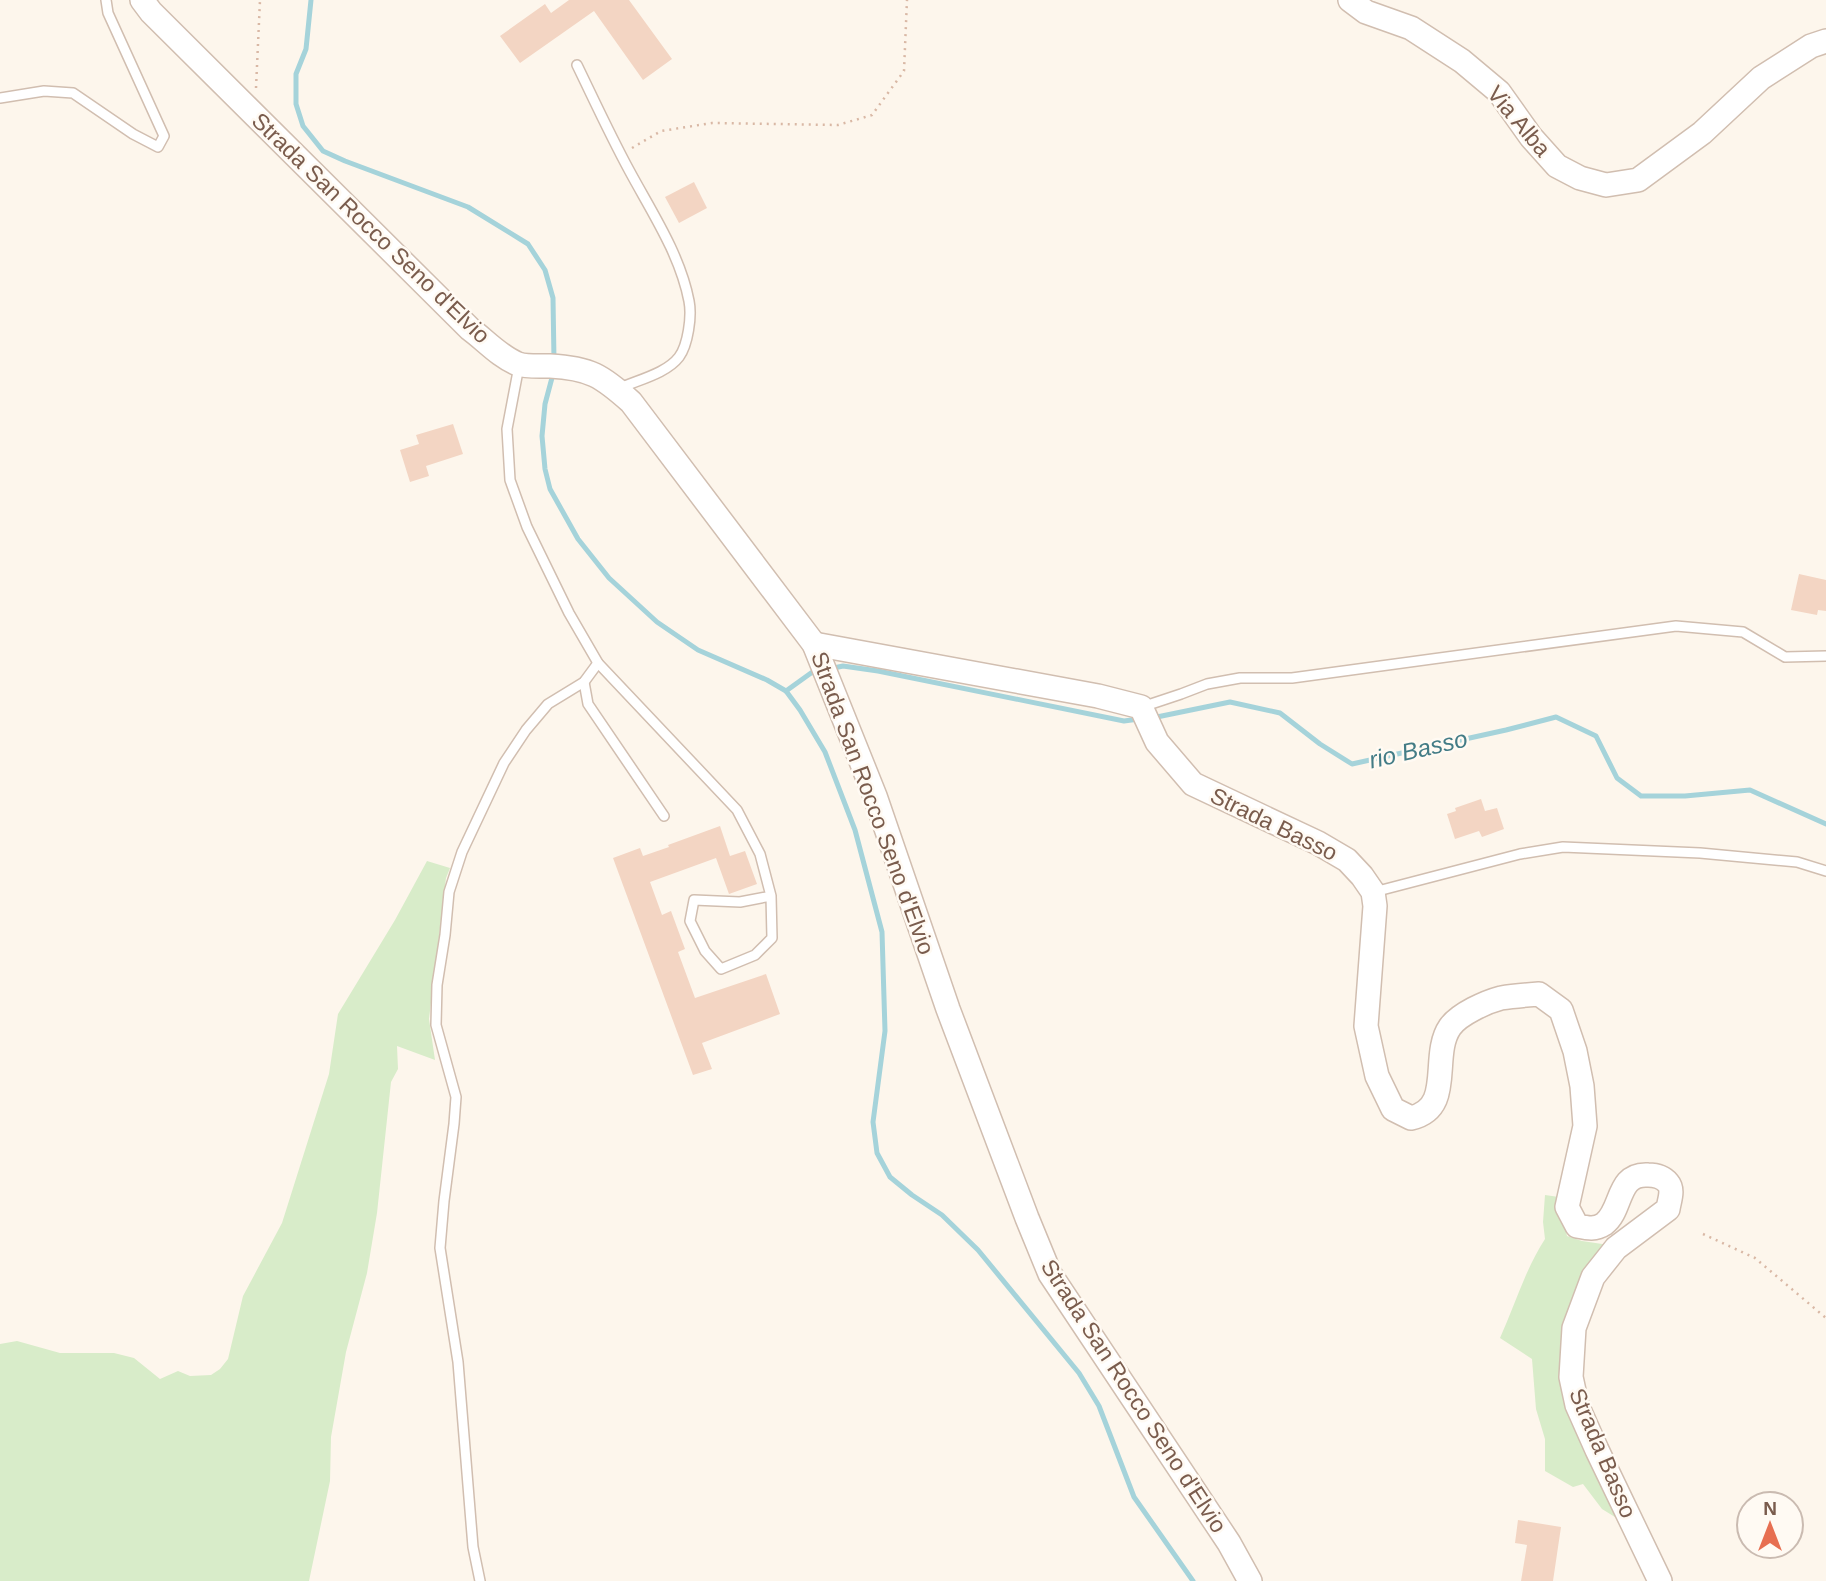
<svg xmlns="http://www.w3.org/2000/svg" width="1826" height="1581" font-family="Helvetica,sans-serif">
	<style>
		.green { fill: #d8ecc9 }
		.lines { fill: none; stroke-linecap: round; stroke-linejoin: round }
		.stream { stroke: #a5d3da; stroke-width: 5 }
		.building { fill: #f3d5c3 }
		.service-casing { stroke: #d1beb0; stroke-width: 12 }
		.tertiary-casing { stroke: #d1beb0; stroke-width: 26 }
		.path { stroke: #d9b8a5; stroke-width: 2.5; stroke-dasharray: 2 5; stroke-linecap: butt }
		.service { stroke: #fff; stroke-width: 9 }
		.tertiary { stroke: #fff; stroke-width: 23 }
		.labels { text-anchor: middle; dominant-baseline: central; stroke-width: 5; stroke-linejoin: round; paint-order: stroke }
		.street-label { font-size: 23px; fill: #7a5c4d; stroke: #fffaf3 }
		.water-label { font-size: 24px; font-style: italic; fill: #437c86; stroke: #fffaf3 }
	</style>
	<rect width="100%" height="100%" fill="#fdf6ec"/>
	<g class="green">
		<path d="M427,861L450,868L446,878L429,1019L435,1060L397,1046L398,1069L391,1082L377,1213L367,1273L346,1352L331,1437L330,1481L309,1581H0V1344L17,1341L60,1353H114L134,1358L160,1379L178,1371L190,1376L211,1375L220,1369L228,1359L243,1296L282,1223L329,1074L338,1014L395,920Z"/>
		<path d="M1545,1195L1559,1197L1567,1236L1582,1241L1609,1245L1561,1382L1569,1418L1623,1522L1602,1509L1583,1484L1573,1487L1545,1471V1439L1536,1409L1532,1359L1500,1338C1515,1305 1525,1270 1545,1239L1543,1222Z"/>
	</g>
	<g class="lines">
		<g class="stream">
			<path d="M311,0L306,49L296,74V104L303,126L323,151L345,161L468,207L528,244L545,270L553,298L554,360"/>
			<path d="M553,374L545,404L542,436L545,469L550,489L578,539L609,578L657,622L698,650L767,680L786,691L800,710L825,752L855,830L882,932L885,1031L873,1122L877,1153L890,1177L912,1195L942,1215L978,1250L1079,1373L1099,1406L1134,1497L1193,1581"/>
			<path d="M829,669L843,666L878,671L1124,721L1139,719"/>
			<path d="M786,691L811,673L819,671"/>
			<path d="M1152,718L1230,702L1280,713L1320,744L1352,764L1506,730L1556,717L1596,736L1617,778L1641,796H1685L1750,790L1826,824"/>
		</g>
	</g>
	<g class="building">
		<path d="M569,0H629L672,59L643,80L594,11L520,63L500,36L545,4L551,13Z"/>
		<path d="M694,182L707,208L679,223L665,197Z"/>
		<path d="M453,424L463,454L426,466L429,476L410,482L400,450L419,444L416,435Z"/>
		<path d="M1799,574L1826,580V611L1818,610L1817,615L1791,610Z"/>
		<path d="M1481,799L1485,811L1497,808L1504,829L1482,837L1479,831L1455,839L1447,814L1456,811L1455,808Z"/>
		<path d="M720,826L730,856L745,851L757,884L729,894L716,858L650,882L662,915L671,911L685,949L678,952L695,998L766,974L780,1014L702,1043L712,1069L693,1075L613,858L640,848L643,856L669,847L668,845Z"/>
		<path d="M1518,1520L1561,1527L1553,1581H1521L1527,1545L1515,1543Z"/>
	</g>
	<g class="lines">
		<defs>
			<g id="service">
				<path d="M577,65C594,100 610,135 629,170C651,211 680,254 689,301C692,316 688,345 679,357C666,374 637,380 618,389"/>
				<path d="M0,98L44,91L73,93L133,134L158,147L164,136L108,13L106,0"/>
				<path d="M519,366L507,429L510,480L527,527L569,613L598,663L737,810L760,854L771,896L772,938L755,955L721,969L705,951L690,921L694,900L740,902L771,896"/>
				<path d="M584,682L588,704L664,816"/>
				<path d="M1142,707L1181,694L1207,684L1240,678H1292L1676,626L1743,632L1785,657L1826,656"/>
				<path d="M1374,892L1520,854L1563,847L1700,853L1797,862L1826,871"/>
				<path d="M480,1581L473,1547L458,1362L440,1248L444,1201L454,1124L456,1097L436,1025L437,985L445,935L449,892L462,852L504,763L526,730L548,704L584,682L598,663"/>
			</g>
			<g id="tertiary">
				<path d="M142,0L151,12L470,329C485,340 500,357 518,364C527,367 540,366 550,366C590,368 602,376 631,402L814,644L875,796L948,1009L1027,1218L1050,1274L1229,1543L1250,1581"/>
				<path d="M1350,0L1366,12L1411,28L1462,61L1499,92L1531,137L1557,166L1580,178L1606,185L1638,180L1702,133L1761,78L1811,46L1826,41"/>
				<path d="M814,644L1098,696L1141,707L1157,742L1193,784L1318,843L1347,860L1362,876L1373,892L1375,906L1366,1026L1377,1076L1393,1109L1411,1118C1455,1108 1430,1056 1450,1027C1459,1014 1486,1002 1501,998C1514,996 1527,995 1539,994L1561,1010L1575,1051L1582,1086L1585,1126L1567,1207L1577,1226C1587,1228 1595,1230 1604,1224C1623,1210 1616,1173 1648,1175C1655,1175 1663,1177 1668,1183C1674,1190 1669,1201 1668,1209L1616,1248L1593,1277L1574,1328L1571,1377L1577,1405L1597,1450L1660,1581"/>
			</g>
		</defs>
		<use href="#service" class="service-casing"/>
		<use href="#tertiary" class="tertiary-casing"/>
		<g class="path">
			<path d="M256,88L260,0"/>
			<path d="M632,148L661,131L712,123L838,125L872,115L904,71L907,0"/>
			<path d="M1703,1234L1755,1258L1826,1318"/>
		</g>
		<use href="#service" class="service"/>
		<use href="#tertiary" class="tertiary"/>
	</g>
	<g class="labels">
		<g class="street-label">
			<text transform="translate(1519 121) rotate(50)">Via Alba</text>
			<text transform="translate(371 228) rotate(44)">Strada San Rocco Seno d'Elvio</text>
			<text transform="translate(873 803) rotate(70)">Strada San Rocco Seno d'Elvio</text>
			<text transform="translate(1274 824) rotate(26)">Strada Basso</text>
			<text transform="translate(1134 1396) rotate(57)">Strada San Rocco Seno d'Elvio</text>
			<text transform="translate(1603 1453) rotate(67)">Strada Basso</text>
		</g>
		<g class="water-label">
			<text transform="translate(1418 749) rotate(-13)">rio Basso</text>
		</g>
	</g>
	<g transform="translate(1770 1525)"><circle r="33" fill="#fffaf3" stroke="#cabbb1" stroke-width="2"/>
	<path d="M0-5L12 26L0 18L-12 26Z" fill="#e76f51"/>
	<text y="-10" font-size="19" font-weight="bold" text-anchor="middle" fill="#7a5c4d">N</text>
	</g>
</svg>
